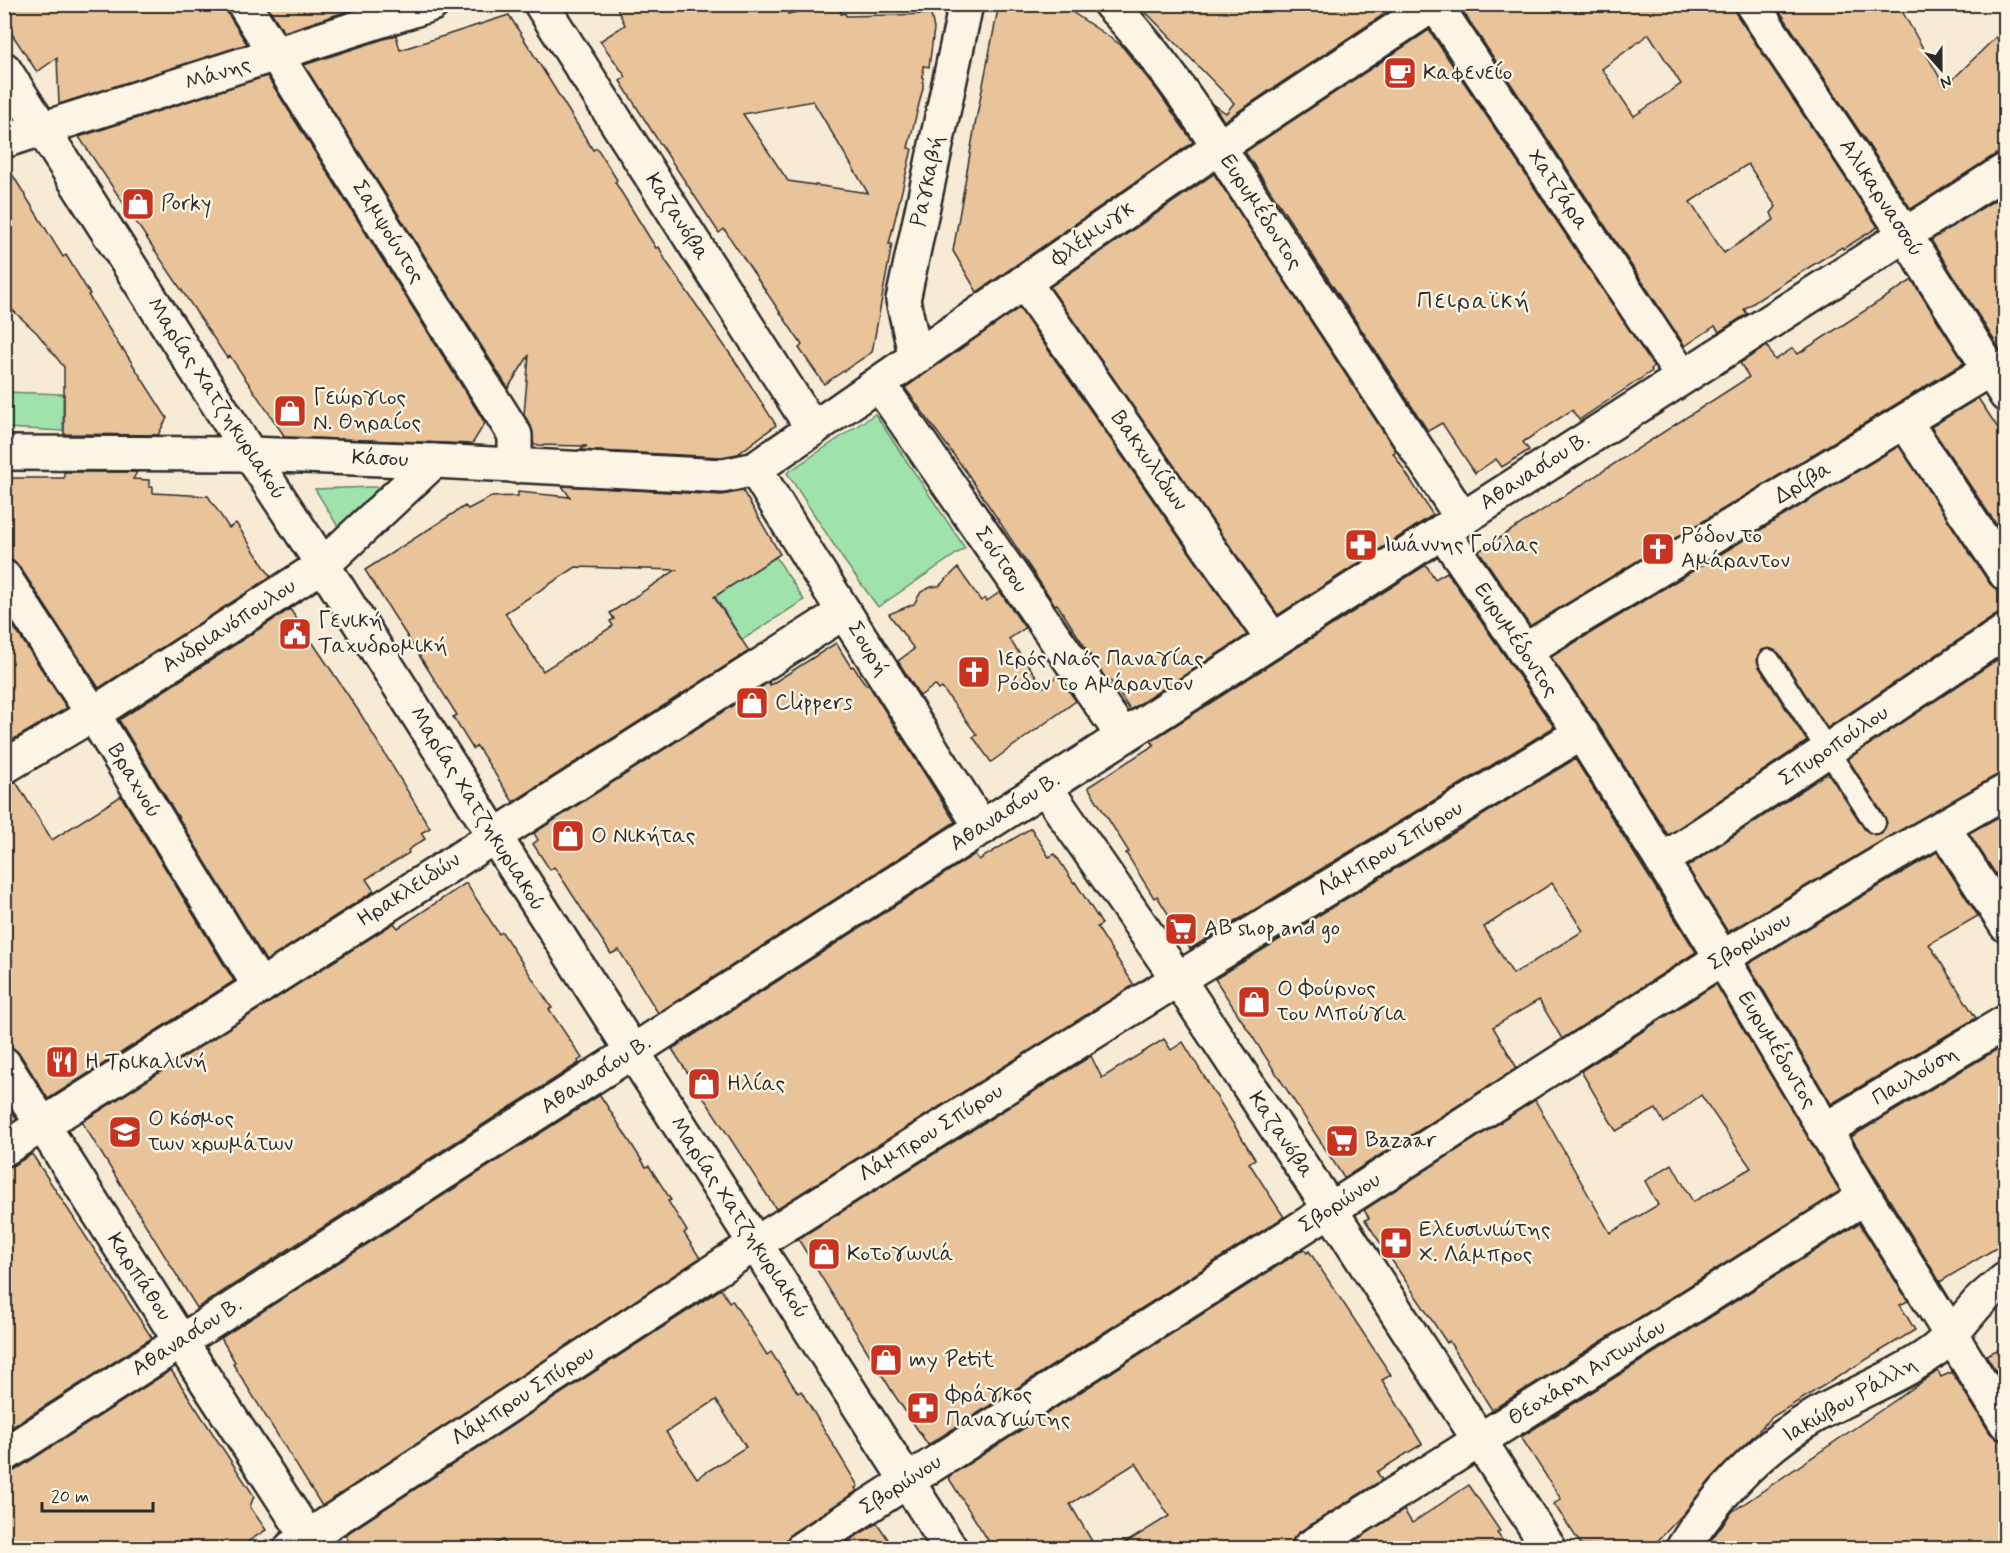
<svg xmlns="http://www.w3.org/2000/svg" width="2010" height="1553" font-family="Mynerve,sans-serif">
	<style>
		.green { fill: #a0e2ac; stroke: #66866c; stroke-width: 1.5 }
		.building { fill: #e9c39a; stroke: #2b2b2b; stroke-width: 1.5; fill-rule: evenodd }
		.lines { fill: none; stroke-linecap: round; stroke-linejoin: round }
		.lane-casing { stroke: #2b2b2b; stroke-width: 24 }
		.street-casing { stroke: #2b2b2b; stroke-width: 38 }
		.secondary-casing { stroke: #2b2b2b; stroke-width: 38 }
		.lane { stroke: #fcf5e5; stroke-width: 20 }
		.street { stroke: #fcf5e5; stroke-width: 33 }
		.secondary { stroke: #fcf5e5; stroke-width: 33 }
		.labels { text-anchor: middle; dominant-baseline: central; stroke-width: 5; stroke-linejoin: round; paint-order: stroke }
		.poi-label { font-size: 22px; fill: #2b2b2b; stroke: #fcf5e5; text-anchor: start }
		.street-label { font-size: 22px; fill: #2b2b2b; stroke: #fcf5e5 }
		.neighbourhood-label { font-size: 24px; letter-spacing: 1.5px; fill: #2b2b2b; stroke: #fcf5e5 }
	</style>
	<rect width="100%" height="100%" fill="#f8ebd6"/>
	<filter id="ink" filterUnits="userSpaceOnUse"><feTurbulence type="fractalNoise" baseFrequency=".0167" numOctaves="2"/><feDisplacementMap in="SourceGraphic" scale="12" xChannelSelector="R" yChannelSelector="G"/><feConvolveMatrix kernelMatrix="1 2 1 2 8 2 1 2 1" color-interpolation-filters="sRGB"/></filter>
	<g filter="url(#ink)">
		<g class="green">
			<path d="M5,392L63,394V431L5,428Z"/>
			<path d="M875,414L965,548L878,607L843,559L787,473Z"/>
			<path d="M400,486L340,530L315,489Z"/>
			<path d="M776,557L804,600L742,640L715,596Z"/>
		</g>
		<g class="building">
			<path d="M4,4H225L228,14L247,44L59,104L57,58L37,72L4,22Z"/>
			<path d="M266,4H369L284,32Z"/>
			<path d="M999,4H1060L1121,45L1157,90L1193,142L977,292L953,251L975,125Z"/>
			<path d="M1138,4H1399L1224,121L1213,104L1226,113L1234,103Z"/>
			<path d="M1458,4H1733L1736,14L1878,227L1843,249L1842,247L1787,281L1744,309L1747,314L1719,332L1715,326L1685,346ZM1649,34L1681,84L1634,116L1602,69ZM1748,164L1776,207L1771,213L1774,220L1724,253L1690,202Z"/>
			<path d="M1775,4H1898L1945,87L2006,27V151L1996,154L1911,209Z"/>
			<path d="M787,5L788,14L813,8L840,7L841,14L845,13L846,16L931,14L934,29L929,67L923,66V88L908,148L912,149L889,244H892L872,352L824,384L799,348L802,345L724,229L719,233L657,139L620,81L626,77L600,41L625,25L617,8ZM813,101L868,193L788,181L743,114Z"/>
			<path d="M509,15L593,150L597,148L617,180L615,182L656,248L659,247L666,261L735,361L776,425L738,454L721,457L579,450L587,446L534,445L531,426L524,415L529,355L508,388L304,65L396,35L400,50Z"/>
			<path d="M1429,30L1654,367L1651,369L1652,371L1579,420L1572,410L1523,442L1529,450L1502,467L1496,459L1475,473L1442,423L1428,431L1245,152Z"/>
			<path d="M267,76L485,423L472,444L285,437L230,356L227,358L79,137Z"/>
			<path d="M4,161L63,257L66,255L90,294L88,295L122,350L123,349L167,418L158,435L64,434V367L37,333L4,302Z"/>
			<path d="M1214,174L1396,451L1393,453L1433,515L1278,615L1050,287Z"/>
			<path d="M2006,193V359L1931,240Z"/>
			<path d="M1912,280L1964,363L1530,626L1479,551L1749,377L1740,363L1767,346L1775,360L1793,348L1798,354Z"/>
			<path d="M1019,308L1247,635L1130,710L1108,677L1106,679L1057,604L1055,605L967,473L905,388Z"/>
			<path d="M1978,398L2006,440V539L1931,427Z"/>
			<path d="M1899,446L1990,584L1997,590L2006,592V612L1996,615L1827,728L1779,653L1769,648L1762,650L1757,660L1759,667L1807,741L1668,835L1597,723L1551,657Z"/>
			<path d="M64,472H137L133,479L149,480V487H153V493L208,496L229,528L236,523L271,577L99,688L20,567L13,561L4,559V478H64Z"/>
			<path d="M562,486L722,495L743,491L780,554L714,597L749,651L513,802L477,746L473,749L453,717L457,715L365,570L465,506L468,509L491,497L518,496V492L570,497ZM576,567L676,570L610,613L614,619L610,621L613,626L543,671L505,613Z"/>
			<path d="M1426,565L1435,579L1447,572L1554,727L1190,949L1157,896L1154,898L1126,853L1129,852L1088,787L1154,745L1151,741Z"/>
			<path d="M958,568L981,601L985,598L987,601L1000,592L1025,628L1009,639L1044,687L1058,675L1076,701L991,762L973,737L977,735L942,688L939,690L935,685L920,696L898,661L914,649L889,614L914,604L921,592L931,587L939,586Z"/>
			<path d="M290,609L360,713L430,828L421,833L425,839L408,850L409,853L366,879L374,891L266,961L119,720Z"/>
			<path d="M4,612L67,708L4,745Z"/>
			<path d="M836,643L851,667L853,666L866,685L868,684L955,822L658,1013L619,950L611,954L559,874L554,867L550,870L533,844L538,840L534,833L769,682L770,685Z"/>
			<path d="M2006,654V772L1997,775L1885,839L1728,932L1687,867L1828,773L1865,830L1875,835L1882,833L1887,823L1885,817L1848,759Z"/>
			<path d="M1575,759L1696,952L1562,1039L1539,1000L1493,1027L1517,1068L1344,1178L1215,979ZM1552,883L1583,931L1513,974L1484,927Z"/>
			<path d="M16,782L52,840L121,796L234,981L48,1099L20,1054L13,1048L4,1045V786Z"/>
			<path d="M2006,813V890L1969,833Z"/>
			<path d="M1031,828L1049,857L1055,854L1074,883L1075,882L1102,924L1097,927L1134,985L776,1209L672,1049L975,854L979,860Z"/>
			<path d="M1937,852L1978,916L1929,944L1976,1018L1831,1104L1748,964Z"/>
			<path d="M466,883L499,934L502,932L552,1008L549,1009L582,1058L578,1061L579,1063L197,1308L82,1122L394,923L398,928Z"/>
			<path d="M1716,984L1840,1191L1492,1410L1449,1341L1447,1343L1365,1220L1369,1218L1364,1210L1535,1100L1610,1233L1658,1205L1645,1181L1672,1164L1693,1202L1751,1168L1701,1095L1664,1123L1656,1109L1616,1131L1581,1071Z"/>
			<path d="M1164,1039L1171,1050L1183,1042L1255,1159L1249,1163L1284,1217L928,1445L895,1396L798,1239L1091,1056L1102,1078Z"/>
			<path d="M2006,1044V1242L1940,1282L1851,1137Z"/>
			<path d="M600,1095L646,1167L649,1166L671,1200L668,1201L687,1231L684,1233L700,1258L322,1506L233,1364L235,1362L221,1338Z"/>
			<path d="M4,1100L17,1119L4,1127Z"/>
			<path d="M32,1154L152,1338L4,1432V1168L14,1165Z"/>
			<path d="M1859,1223L1908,1301L1900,1305L1915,1330L1772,1417L1712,1478L1684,1513L1651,1548H1599V1546H1582L1554,1504L1561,1499L1521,1437Z"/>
			<path d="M1304,1249L1307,1253L1309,1251L1391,1375L1382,1380L1422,1444L1377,1472L1382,1480L1299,1532L1293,1539L1290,1548H1117L1169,1516L1136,1463L1070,1504L1096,1548H993L948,1477Z"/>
			<path d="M721,1289L729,1302L732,1300L767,1355L771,1352L798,1393L801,1391L858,1486L855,1488L857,1491L792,1533L786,1540L784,1548H508L503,1540L487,1548H353L345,1535ZM716,1400L746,1447L697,1478L666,1432Z"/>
			<path d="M2006,1346V1387L1986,1355Z"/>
			<path d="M171,1370L254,1496L250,1507L266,1530L238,1548H4V1474L14,1471Z"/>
			<path d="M1938,1371L1941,1377L1952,1372L1990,1433L1997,1439L2006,1442V1465L1999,1468L2006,1479V1548H1705L1732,1512Z"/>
			<path d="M1469,1485L1500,1531L1497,1533L1508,1548H1343L1404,1510L1412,1523Z"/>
			<path d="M877,1523L894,1548H837Z"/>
		</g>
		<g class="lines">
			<defs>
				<path id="lane" d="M1769,660L1875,823"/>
				<g id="street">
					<path d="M244,4L515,435V466"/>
					<path d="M541,4L813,429"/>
					<path d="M1110,4C1169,65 1216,143 1262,214C1329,315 1396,417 1462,518"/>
					<path d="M1435,4L1682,376"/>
					<path d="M1752,4L1905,234L2006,395"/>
					<path d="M4,141L432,4"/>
					<path d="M1024,282L1273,640"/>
					<path d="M916,358L903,300L966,4"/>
					<path d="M879,384L1123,736"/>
					<path d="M1905,422L2006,574"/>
					<path d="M4,453L250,454L434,461L723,476L755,469L1219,147L1434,4"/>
					<path d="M755,469L811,560L982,828"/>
					<path d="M1442,531L1581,733L1662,861L1722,958L1865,1197L2006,1423"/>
					<path d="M4,577L93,714L260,987"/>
					<path d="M1524,651L1989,370"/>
					<path d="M4,767L93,714L323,565L434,461"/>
					<path d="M1045,787L1178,979L1330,1209L1549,1548"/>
					<path d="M1943,827L2006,925"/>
					<path d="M1662,861L2006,631"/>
					<path d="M4,1064L181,1342L315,1548"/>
					<path d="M1825,1130L2006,1022"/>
					<path d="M4,1149C286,972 564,791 844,612"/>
					<path d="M4,1455L2006,170"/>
					<path d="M291,1548L755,1244L1178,979L1581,733"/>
					<path d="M803,1548L1722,958L1894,855L2006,791"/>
					<path d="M1309,1548L1865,1197"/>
					<path d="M1683,1548C1717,1494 1762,1446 1818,1414C1855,1393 1896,1378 1931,1353C1950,1339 1962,1321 1978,1303C1986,1295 1996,1287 2006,1279"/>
				</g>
				<path id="secondary" d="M4,69L250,454L323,565L494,835L950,1548"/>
			</defs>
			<use href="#lane" class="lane-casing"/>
			<use href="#street" class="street-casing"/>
			<use href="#secondary" class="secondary-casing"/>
			<use href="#lane" class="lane"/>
			<use href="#street" class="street"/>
			<use href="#secondary" class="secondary"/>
		</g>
	</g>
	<defs>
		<symbol id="cafe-square" viewBox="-11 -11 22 22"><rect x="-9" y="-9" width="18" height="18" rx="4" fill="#c8321e" stroke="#fcf5e5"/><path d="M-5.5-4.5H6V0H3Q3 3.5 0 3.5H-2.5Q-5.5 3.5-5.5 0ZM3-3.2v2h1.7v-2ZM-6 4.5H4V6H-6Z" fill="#fff"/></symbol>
		<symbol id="shop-square" viewBox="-11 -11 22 22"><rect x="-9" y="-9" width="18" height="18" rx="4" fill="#c8321e" stroke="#fcf5e5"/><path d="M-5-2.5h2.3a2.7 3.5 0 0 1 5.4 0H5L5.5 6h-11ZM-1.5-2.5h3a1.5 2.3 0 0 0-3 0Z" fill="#fff"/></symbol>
		<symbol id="pharmacy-square" viewBox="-11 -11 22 22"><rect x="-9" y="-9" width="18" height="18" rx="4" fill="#c8321e" stroke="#fcf5e5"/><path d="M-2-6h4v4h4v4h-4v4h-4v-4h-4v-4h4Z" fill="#fff"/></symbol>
		<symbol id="church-square" viewBox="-11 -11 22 22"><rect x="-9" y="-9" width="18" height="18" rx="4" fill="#c8321e" stroke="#fcf5e5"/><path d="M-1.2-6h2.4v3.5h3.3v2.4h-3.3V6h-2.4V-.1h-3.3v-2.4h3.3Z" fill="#fff"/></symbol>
		<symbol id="civic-square" viewBox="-11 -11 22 22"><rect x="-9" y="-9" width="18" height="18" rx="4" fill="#c8321e" stroke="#fcf5e5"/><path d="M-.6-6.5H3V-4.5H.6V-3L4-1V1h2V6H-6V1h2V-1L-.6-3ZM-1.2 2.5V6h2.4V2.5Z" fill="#fff"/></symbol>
		<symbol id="supermarket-square" viewBox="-11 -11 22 22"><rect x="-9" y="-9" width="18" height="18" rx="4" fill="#c8321e" stroke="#fcf5e5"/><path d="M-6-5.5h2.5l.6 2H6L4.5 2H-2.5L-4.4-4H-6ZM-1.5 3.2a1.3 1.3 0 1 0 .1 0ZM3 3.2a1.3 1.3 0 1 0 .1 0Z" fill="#fff"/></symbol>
		<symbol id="restaurant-square" viewBox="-11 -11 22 22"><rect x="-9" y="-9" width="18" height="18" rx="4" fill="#c8321e" stroke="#fcf5e5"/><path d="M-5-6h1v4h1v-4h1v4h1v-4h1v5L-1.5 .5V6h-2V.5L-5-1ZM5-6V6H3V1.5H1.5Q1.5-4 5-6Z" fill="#fff"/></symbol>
		<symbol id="school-square" viewBox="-11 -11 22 22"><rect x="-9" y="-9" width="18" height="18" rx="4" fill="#c8321e" stroke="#fcf5e5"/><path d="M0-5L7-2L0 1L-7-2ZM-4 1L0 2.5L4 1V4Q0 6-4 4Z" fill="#fff"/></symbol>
	</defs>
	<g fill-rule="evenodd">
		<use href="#cafe-square" x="1381" y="54" width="38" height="38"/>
		<use href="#shop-square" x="119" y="185" width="38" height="38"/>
		<use href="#shop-square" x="271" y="392" width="38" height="38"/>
		<use href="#pharmacy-square" x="1342" y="526" width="38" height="38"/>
		<use href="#church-square" x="1639" y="530" width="38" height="38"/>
		<use href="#civic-square" x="276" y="615" width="38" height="38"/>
		<use href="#church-square" x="955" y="653" width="38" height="38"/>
		<use href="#shop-square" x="733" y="684" width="38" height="38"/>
		<use href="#shop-square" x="549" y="817" width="38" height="38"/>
		<use href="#supermarket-square" x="1162" y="910" width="38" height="38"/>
		<use href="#shop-square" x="1235" y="983" width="38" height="38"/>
		<use href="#restaurant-square" x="43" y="1043" width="38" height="38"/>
		<use href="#shop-square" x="685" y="1065" width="38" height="38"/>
		<use href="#school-square" x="106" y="1113" width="38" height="38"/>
		<use href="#supermarket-square" x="1323" y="1122" width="38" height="38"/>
		<use href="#pharmacy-square" x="1377" y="1224" width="38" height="38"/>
		<use href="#shop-square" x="805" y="1235" width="38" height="38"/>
		<use href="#shop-square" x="867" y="1341" width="38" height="38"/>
		<use href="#pharmacy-square" x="904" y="1389" width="38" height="38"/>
	</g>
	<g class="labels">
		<g class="poi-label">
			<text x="1423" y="73">Καφενείο</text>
			<text x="161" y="204">Porky</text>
			<text x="313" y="398">Γεώργιος<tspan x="313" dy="25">Ν. Θηραίος</tspan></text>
			<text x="1681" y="536">Ρόδον το<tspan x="1681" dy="25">Αμάραντον</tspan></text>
			<text x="1384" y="545">Ιωάννης Γούλας</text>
			<text x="318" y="621">Γενική<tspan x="318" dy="25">Ταχυδρομική</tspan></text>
			<text x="997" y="659">Ιερός Ναός Παναγίας<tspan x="997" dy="25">Ρόδον το Αμάραντον</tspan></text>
			<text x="775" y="703">Clippers</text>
			<text x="591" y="836">Ο Νικήτας</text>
			<text x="1204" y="929">AB shop and go</text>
			<text x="1277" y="989">Ο Φούρνος<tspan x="1277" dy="25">του Μπούγια</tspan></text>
			<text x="85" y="1062">Η Τρικαλινή</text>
			<text x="727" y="1084">Ηλίας</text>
			<text x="148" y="1119">Ο κόσμος<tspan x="148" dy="25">των χρωμάτων</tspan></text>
			<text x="1365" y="1141">Bazaar</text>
			<text x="1419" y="1230">Ελευσινιώτης<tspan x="1419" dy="25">Χ. Λάμπρος</tspan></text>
			<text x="847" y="1254">Κοτογωνιά</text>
			<text x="909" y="1360">my Petit</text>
			<text x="946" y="1395">Φράγκος<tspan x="946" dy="25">Παναγιώτης</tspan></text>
		</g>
		<g class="street-label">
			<text transform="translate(218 74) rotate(-18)">Μάνης</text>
			<text transform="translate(928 181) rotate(-78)">Ραγκαβή</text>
			<text transform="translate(1558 190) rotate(56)">Χατζάρα</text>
			<text transform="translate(1881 198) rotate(57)">Αλικαρνασσού</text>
			<text transform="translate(1261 212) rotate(57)">Ευρυμέδοντος</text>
			<text transform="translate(677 217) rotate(57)">Καζανόβα</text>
			<text transform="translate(388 232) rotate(58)">Σαμψούντος</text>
			<text transform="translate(1093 234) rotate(-35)">Φλέμινγκ</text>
			<text transform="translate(216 399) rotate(57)">Μαρίας Χατζηκυριακού</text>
			<text transform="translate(380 459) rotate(2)">Κάσου</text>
			<text transform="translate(1149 461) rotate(55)">Βακχυλίδων</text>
			<text transform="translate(1535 471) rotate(-33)">Αθανασίου Β.</text>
			<text transform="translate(1803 483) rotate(-31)">Δρίβα</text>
			<text transform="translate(1001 560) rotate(55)">Σούτσου</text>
			<text transform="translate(229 626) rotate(-33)">Ανδριανόπουλου</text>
			<text transform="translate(1516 640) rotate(56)">Ευρυμέδοντος</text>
			<text transform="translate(868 649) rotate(58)">Σουρή</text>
			<text transform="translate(1834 746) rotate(-34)">Σπυροπούλου</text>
			<text transform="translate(134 781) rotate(59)">Βραχνού</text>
			<text transform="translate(477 809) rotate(58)">Μαρίας Χατζηκυριακού</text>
			<text transform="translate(1005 812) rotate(-33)">Αθανασίου Β.</text>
			<text transform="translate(1390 849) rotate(-31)">Λάμπρου Σπύρου</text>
			<text transform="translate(409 890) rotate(-33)">Ηρακλειδών</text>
			<text transform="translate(1750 942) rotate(-31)">Σβορώνου</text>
			<text transform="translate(1777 1050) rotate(59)">Ευρυμέδοντος</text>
			<text transform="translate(596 1075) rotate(-33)">Αθανασίου Β.</text>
			<text transform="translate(1915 1076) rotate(-31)">Παυλούση</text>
			<text transform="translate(931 1133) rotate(-32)">Λάμπρου Σπύρου</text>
			<text transform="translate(1281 1135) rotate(56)">Καζανόβα</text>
			<text transform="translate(1340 1203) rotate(-33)">Σβορώνου</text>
			<text transform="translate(739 1218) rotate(57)">Μαρίας Χατζηκυριακού</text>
			<text transform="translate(139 1277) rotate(57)">Καρπάθου</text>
			<text transform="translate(187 1337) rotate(-33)">Αθανασίου Β.</text>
			<text transform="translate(1587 1373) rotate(-32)">Θεοχάρη Αντωνίου</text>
			<text transform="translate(523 1396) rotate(-33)">Λάμπρου Σπύρου</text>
			<text transform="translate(1850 1400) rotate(-30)">Ιακώβου Ράλλη</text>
			<text transform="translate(901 1485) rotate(-33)">Σβορώνου</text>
		</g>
		<g class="neighbourhood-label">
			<text x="1474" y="301">Πειραϊκή</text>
		</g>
	</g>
	<rect width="2010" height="1553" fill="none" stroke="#fcf5e5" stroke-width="24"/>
	<rect x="12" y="12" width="1986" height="1529" fill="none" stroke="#2b2b2b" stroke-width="2" filter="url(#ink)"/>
	<g transform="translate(1941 69) rotate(159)" stroke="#fcf5e5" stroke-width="4.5" paint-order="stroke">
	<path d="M0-4.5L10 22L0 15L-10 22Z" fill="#2b2b2b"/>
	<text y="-9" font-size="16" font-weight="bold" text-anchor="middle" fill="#2b2b2b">N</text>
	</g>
	<path d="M42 1502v9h111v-9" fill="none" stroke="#2b2b2b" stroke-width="3"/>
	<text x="51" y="1502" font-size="18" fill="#2b2b2b" stroke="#fcf5e5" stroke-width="4.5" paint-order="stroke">20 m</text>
</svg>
